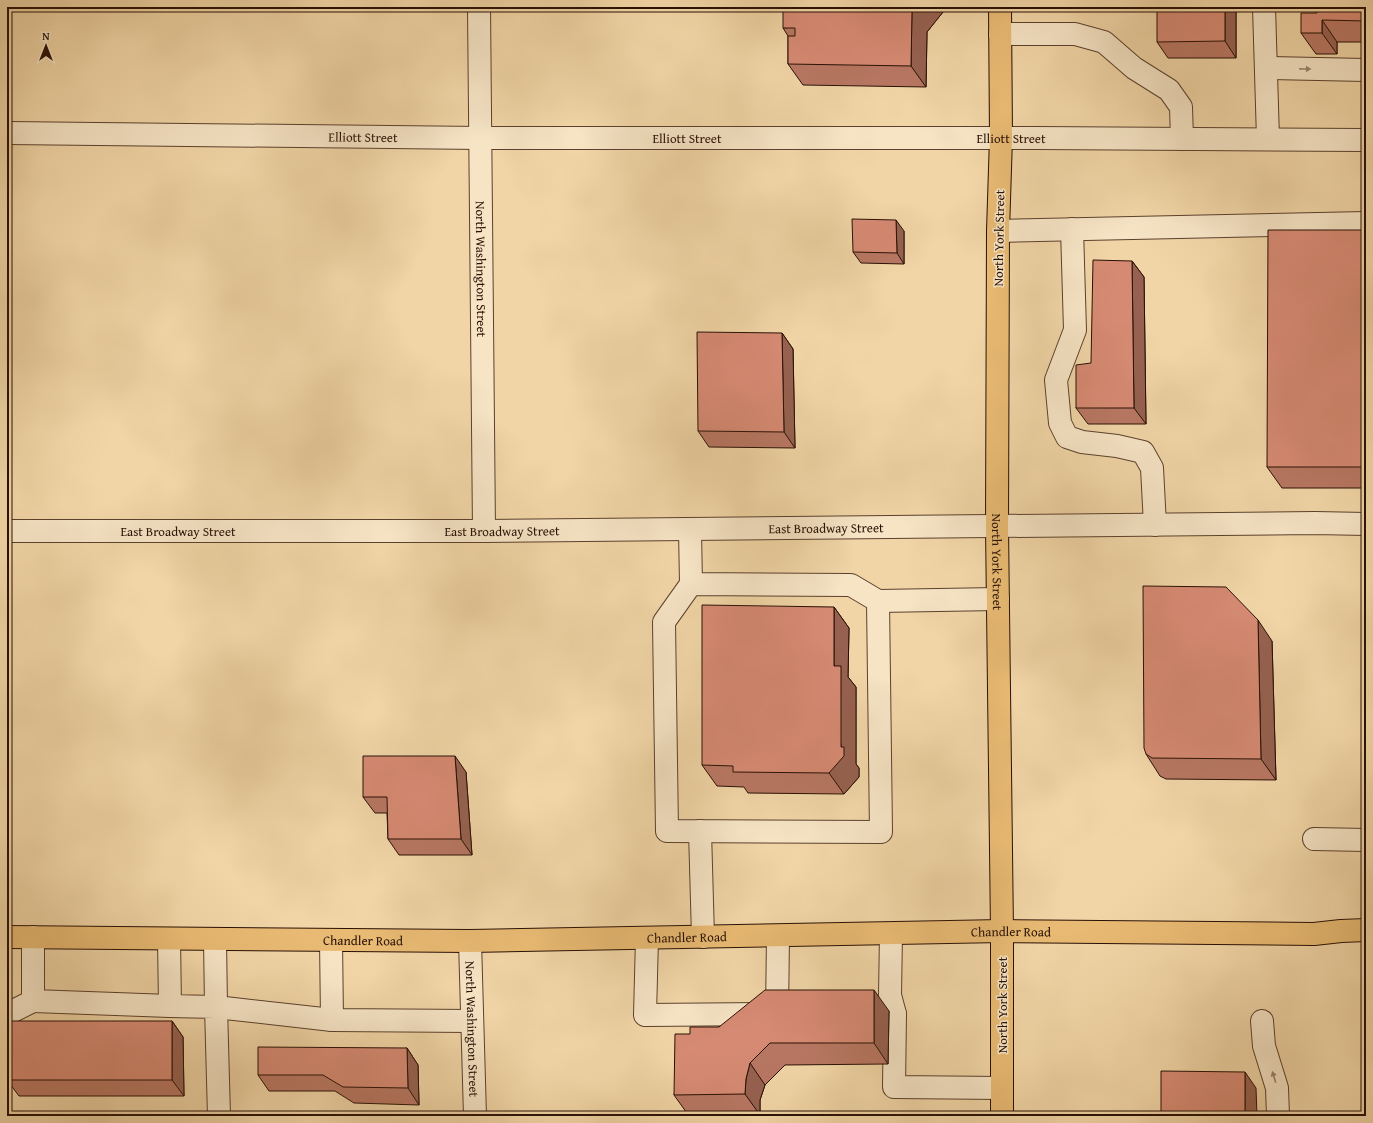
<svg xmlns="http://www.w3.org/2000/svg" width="1373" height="1123" font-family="'Gentium Book Plus',serif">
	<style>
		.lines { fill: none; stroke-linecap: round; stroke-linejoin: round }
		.minor-casing { stroke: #5b412d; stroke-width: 24 }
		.major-casing { stroke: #291005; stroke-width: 24 }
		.minor { stroke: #f6e4c5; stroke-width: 22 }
		.major { stroke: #e8ba73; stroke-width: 22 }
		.wall { fill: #b87763; stroke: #291005 }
		.shaded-wall { fill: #966150; stroke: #291005 }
		.building { fill: #d68a73; stroke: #291005 }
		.oneway { fill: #9a856f }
		.labels { text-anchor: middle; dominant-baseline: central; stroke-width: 3; stroke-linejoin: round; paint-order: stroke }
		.street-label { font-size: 13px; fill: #291005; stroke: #f6e4c5 }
	</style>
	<rect width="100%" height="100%" fill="#f1d5a6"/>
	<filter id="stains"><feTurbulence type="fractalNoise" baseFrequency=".005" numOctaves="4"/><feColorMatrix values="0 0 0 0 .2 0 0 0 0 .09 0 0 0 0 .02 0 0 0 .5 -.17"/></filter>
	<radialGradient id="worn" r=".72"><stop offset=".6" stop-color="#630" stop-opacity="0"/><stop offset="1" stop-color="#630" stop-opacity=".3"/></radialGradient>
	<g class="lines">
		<defs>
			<g id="minor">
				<path id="s1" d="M479,7L484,531"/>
				<path d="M1264,7L1268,139"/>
				<path d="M1000,34H1075L1104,42L1134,68L1169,90L1181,107L1182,139"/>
				<path d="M1266,68L1366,70"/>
				<path id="s2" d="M7,133L481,138H1037L1366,140"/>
				<path d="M1072,229L1075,330L1056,380L1060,423L1067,437L1082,442L1117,446L1143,452L1152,468L1155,525"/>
				<path d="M998,231L1366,223"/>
				<path d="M690,530L691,584L664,622L667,831L881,832L878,601L851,585L691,584"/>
				<path id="s3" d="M7,531H484L1315,523L1366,524"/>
				<path d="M878,601L998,599"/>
				<path d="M700,831L703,937"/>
				<path d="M1314,839L1366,840"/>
				<path d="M891,934L890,995L895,1014"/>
				<path d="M33,937V1001L170,1006"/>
				<path d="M647,938L645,1015L765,1014"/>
				<path d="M169,939L170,1006L216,1007L219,1116"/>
				<path d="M215,939L216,1007L332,1020"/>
				<path d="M331,940L332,1020L472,1021"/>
				<path id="s4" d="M470,941L475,1116"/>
				<path d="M7,1014L33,1001"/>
				<path d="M777,1014L778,936"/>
				<path d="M859,1014H895L894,1087L1002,1088"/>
				<path d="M1262,1021L1264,1046L1277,1088L1278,1116"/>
			</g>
			<g id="major">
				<path id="s5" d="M1000,7L1001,138L998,231L997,527L1002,931V1116"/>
				<path id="s6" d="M7,937L470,941L1002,931L1314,934L1341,931L1366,930"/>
			</g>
		</defs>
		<use href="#minor" class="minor-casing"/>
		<use href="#major" class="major-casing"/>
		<use href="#minor" class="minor"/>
		<use href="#major" class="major"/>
	</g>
	<g class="wall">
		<path d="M1236,7V58H1168L1157,42Z"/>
		<path d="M1366,7V42H1337V54H1316L1301,33L1317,13Z"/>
		<path d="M943,12L927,32L926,87L803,85L788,64V36L783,28Z"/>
		<path d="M1366,230V488H1282L1267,467Z"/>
		<path d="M904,231V264L861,263L853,252Z"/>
		<path d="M1132,261L1144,277L1146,424H1088L1076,408L1091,363Z"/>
		<path d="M782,333L793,349L795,448L709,447L698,431Z"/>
		<path d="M834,607L849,628L848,677L856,687V764L859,768V777L844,794L748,793L744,787L717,786L702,765Z"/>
		<path d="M1272,641L1276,780L1166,779L1160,776L1146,754Z"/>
		<path d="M466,772L472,855H399L388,839L387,813H375L363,797Z"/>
		<path d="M889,1011L888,1064L785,1065L765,1085L760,1100V1115L689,1116L674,1095L690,1034L719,1027Z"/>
		<path d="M172,1021L183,1037L184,1096H19L7,1080Z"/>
		<path d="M407,1048L418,1065L419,1105L354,1103L335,1091H269L258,1075Z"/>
	</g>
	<g class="shaded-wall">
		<path d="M915,7H939L943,12L927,32L926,87L911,66L912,11Z"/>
		<path d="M1225,7H1236V58L1225,41Z"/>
		<path d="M1322,20L1337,42V54L1322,33Z"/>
		<path d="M896,220L904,231V264L897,253Z"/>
		<path d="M1132,261L1144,277L1146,424L1134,408Z"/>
		<path d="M782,333L793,349L795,448L784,432Z"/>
		<path d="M834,607L849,628L848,677L856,687V764L859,768V777L844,794L829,773L841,747L834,666Z"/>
		<path d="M1258,620L1272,641L1276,780L1261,759Z"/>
		<path d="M455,756L466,772L472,855L461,839Z"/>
		<path d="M874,990L889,1011L888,1064L874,1043Z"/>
		<path d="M172,1021L183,1037L184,1096L172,1080Z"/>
		<path d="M407,1048L418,1065L419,1105L408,1088Z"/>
		<path d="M750,1063L765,1085L760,1100V1115L745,1094L746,1079Z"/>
		<path d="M1245,1072L1256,1088L1257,1116H1245Z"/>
	</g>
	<g class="building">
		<path d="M783,7H915L912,11L911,66L788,64V36H795V28H783Z"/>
		<path d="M1157,7H1225V41L1157,42Z"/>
		<path d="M1317,7H1366V21L1322,20V33H1301V13H1317Z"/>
		<path d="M852,219L896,220L897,253L853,252Z"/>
		<path d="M1268,230H1366V467H1267Z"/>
		<path d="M1093,260L1132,261L1134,408H1076V365L1091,363Z"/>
		<path d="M697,332L782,333L784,432L698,431Z"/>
		<path d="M1143,586L1226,587L1258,620L1261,759L1152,758L1146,754L1144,748Z"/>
		<path d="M702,605L834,607V666H841V747H844V756L829,773L733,772V766L702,765Z"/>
		<path d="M363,756H455L461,839H388L387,797H363Z"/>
		<path d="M765,990H874V1043H770L750,1063L746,1079L745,1094L674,1095L675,1034H690V1027H719Z"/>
		<path d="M8,1021H172V1080H7Z"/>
		<path d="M258,1047L407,1048L408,1088L343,1087L323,1075H258Z"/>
		<path d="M1161,1071L1245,1072V1116H1161Z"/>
	</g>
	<defs><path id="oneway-solid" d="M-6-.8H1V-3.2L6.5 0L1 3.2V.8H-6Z"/></defs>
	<g class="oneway">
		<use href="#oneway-solid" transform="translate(1305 69) rotate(1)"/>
		<use href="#oneway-solid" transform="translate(1274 1077) rotate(-107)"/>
	</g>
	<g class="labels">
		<g class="street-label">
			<text stroke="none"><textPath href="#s2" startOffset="356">Elliott Street</textPath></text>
			<text stroke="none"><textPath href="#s2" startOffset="680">Elliott Street</textPath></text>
			<text stroke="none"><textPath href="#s2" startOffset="1004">Elliott Street</textPath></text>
			<text transform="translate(999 238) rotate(-89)">North York Street</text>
			<text stroke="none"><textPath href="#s1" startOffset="262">North Washington Street</textPath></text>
			<text stroke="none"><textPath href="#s3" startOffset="819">East Broadway Street</textPath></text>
			<text stroke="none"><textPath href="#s3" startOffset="171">East Broadway Street</textPath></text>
			<text stroke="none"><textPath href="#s3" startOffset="495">East Broadway Street</textPath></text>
			<text stroke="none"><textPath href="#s5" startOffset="555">North York Street</textPath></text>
			<text stroke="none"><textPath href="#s6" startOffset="1004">Chandler Road</textPath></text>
			<text stroke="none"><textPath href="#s6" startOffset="680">Chandler Road</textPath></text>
			<text stroke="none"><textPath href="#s6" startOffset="356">Chandler Road</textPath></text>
			<text transform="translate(1002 1005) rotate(-90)">North York Street</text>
			<text stroke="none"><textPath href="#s4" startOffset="88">North Washington Street</textPath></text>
		</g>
	</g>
	<rect width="1373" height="1123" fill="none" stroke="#f1d5a6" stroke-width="24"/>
	<rect x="8" y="8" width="1357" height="1107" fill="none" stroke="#291005" stroke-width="2"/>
	<rect x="12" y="12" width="1349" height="1099" fill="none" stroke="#291005"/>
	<g transform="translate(46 46)" stroke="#f6e4c5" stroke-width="3" paint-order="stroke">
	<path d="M0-3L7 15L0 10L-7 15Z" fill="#291005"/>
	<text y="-6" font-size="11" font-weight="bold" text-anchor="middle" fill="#291005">N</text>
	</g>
	<rect width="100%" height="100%" filter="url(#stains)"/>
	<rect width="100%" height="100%" fill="url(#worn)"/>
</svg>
